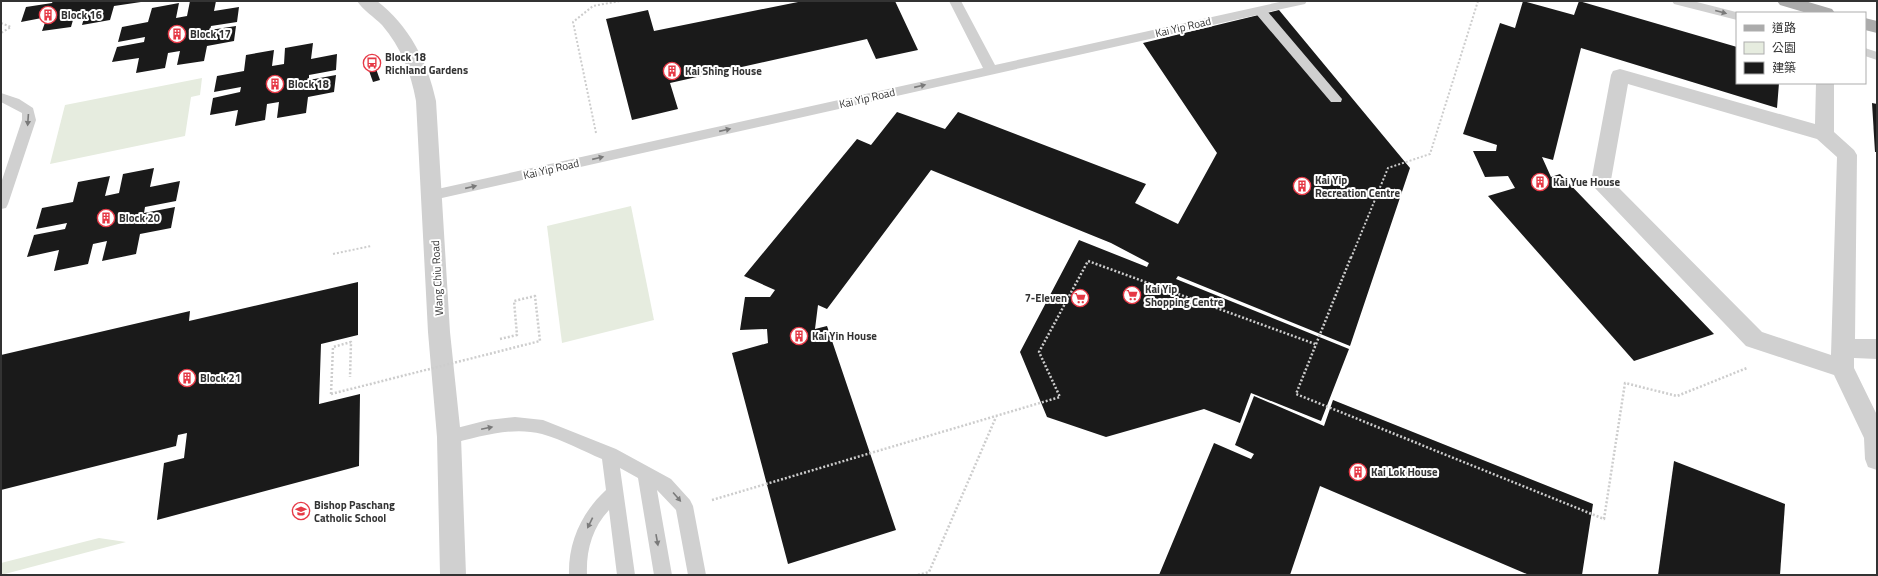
<svg xmlns="http://www.w3.org/2000/svg" width="1878" height="576" font-family="'Titillium Web','Noto Sans TC',sans-serif">
	<style>
		.green { fill: #e6ecdf }
		.building { fill: #1a1a1a }
		.lines { fill: none; stroke-linecap: round; stroke-linejoin: round }
		.path-far1 { stroke: #cdcdcd; stroke-width: 2; stroke-dasharray: 2 2; stroke-linecap: butt }
		.path { stroke: #cdcdcd; stroke-width: 2.5; stroke-dasharray: 2 2; stroke-linecap: butt }
		.service { fill: #d0d0d0; fill-rule: evenodd }
		.pedestrian { fill: #d0d0d0; fill-rule: evenodd }
		.tertiary { fill: #d0d0d0; fill-rule: evenodd }
		.primary { fill: #ababab; fill-rule: evenodd }
		.path-bridge { stroke: #cdcdcd; stroke-width: 2.5; stroke-dasharray: 2 2; stroke-linecap: butt }
		.oneway { fill: #7a7a7a }
		.labels { text-anchor: middle; dominant-baseline: central; stroke-width: 4; stroke-linejoin: round; paint-order: stroke }
		.poi-label { font-size: 11px; font-weight: bold; fill: #333; stroke: #fff; text-anchor: start }
		.street-label { font-size: 11px; fill: #333; stroke: #fff }
	</style>
	<rect width="100%" height="100%" fill="#fff"/>
	<g class="green">
		<path d="M202,78L200,95L191,97L185,136L50,164L65,105Z"/>
		<path d="M631,206L654,320L562,343L547,226Z"/>
		<path d="M99,538L126,542L1,575V563Z"/>
	</g>
	<g class="building">
		<path d="M53,1H141V2L114,6L110,20L82,25L86,11L75,13L71,27L42,31L47,17L21,22L26,7L52,3Z"/>
		<path d="M190,1H216L214,11L239,7L237,22L211,26L210,30L236,26L234,41L207,46L204,61L177,65L180,51L168,53L165,68L136,73L139,58L112,62L117,47L144,42L145,37L118,42L122,27L148,22L152,8L179,3L176,18L187,16Z"/>
		<path d="M803,1H895L918,50L876,59L867,39L670,83L678,109L632,120L606,19L648,10L654,31Z"/>
		<path d="M1523,1L1574,15L1579,1L1737,47V83H1779L1777,108L1581,48L1553,160L1542,157L1551,177L1560,174L1714,334L1634,361L1488,196L1515,188L1508,176L1485,177L1473,151H1496L1497,145L1463,134L1500,23L1515,28Z"/>
		<path d="M1279,10L1410,168L1350,346L1178,276L1176,279L1349,349L1321,421L1251,393L1240,423L1204,409L1106,437L1047,417L1020,352L1079,240L1147,267L1149,263L1111,243L931,170L827,309L818,305L815,329L827,326L896,530L788,564L732,353L768,343L767,329L740,330L745,297H770L775,290L744,276L857,139L871,145L897,112L945,129L958,112L1146,184L1135,203L1178,224L1217,153L1143,43Z"/>
		<path d="M313,43L311,59L337,54L336,70L309,75V80L336,75L334,92L308,97L306,113L277,118L279,102L267,104L265,120L235,126L238,110L210,115L213,98L240,92L241,87L214,92L217,76L244,71L246,55L274,50L272,66L284,64L285,48Z"/>
		<path d="M375,66L380,80L373,82L368,68Z"/>
		<path d="M1872,103L1877,104V152H1875Z"/>
		<path d="M154,168L150,187L180,181L176,201L145,207L144,213L175,207L171,228L140,234L136,254L102,261L107,241L93,244L88,264L54,271L59,250L27,257L34,235L65,229L67,223L36,229L42,208L73,202L78,182L110,176L105,196L119,193L123,174Z"/>
		<path d="M358,282V335L321,344L319,404L360,394L359,466L157,520L164,463L184,458L187,433L178,435L176,446L1,490V355L190,311L189,321Z"/>
		<path d="M1254,396L1324,426L1333,400L1593,504L1582,575H1529L1320,486L1290,575H1159L1214,443L1251,459L1254,454L1235,445Z"/>
		<path d="M1674,461L1785,504L1780,575H1658Z"/>
	</g>
	<g class="lines">
		<g class="path-far1">
			<path d="M1,23L11,27L1,33"/>
			<path d="M596,133L573,22L593,6L620,1"/>
			<path d="M333,254L371,246"/>
			<path d="M1351,258L1388,168L1430,154L1478,1"/>
		</g>
		<g class="path">
			<path d="M1351,257L1296,394L1604,519L1625,383L1677,396L1747,368"/>
			<path d="M500,339L517,335L514,301L535,296L540,341"/>
			<path d="M331,394L333,347L351,342L350,377"/>
			<path d="M712,500L1060,397L1039,352L1088,261L1315,344"/>
			<path d="M918,575L929,572L996,417"/>
		</g>
		<g class="service">
			<path d="M949,1H961L995,65L1284,1H1307L1305,4L1268,12L1342,99L1341,102H1331L1257,15L433,200L428,199L426,195L428,191L433,190L983,68Z"/>
			<path d="M1672,1H1693L1740,13H1737V20L1674,4Z"/>
			<path d="M1865,48L1877,52V60L1865,56Z"/>
			<path d="M1,93L19,99L33,108L36,120L8,204L6,208L1,209V183L22,120V113L1,102Z"/>
			<path d="M515,417L543,420L616,449L671,479L690,500L693,506L706,575H688L676,510L657,490L672,575H654L638,478L620,468L635,575H617L609,510C592,528 586,551 587,575H569C568,542 582,512 606,490L602,459C583,451 563,440 542,434C511,426 479,437 449,444L443,442L441,437L443,432L449,430L488,420Z"/>
		</g>
		<path class="pedestrian" d="M1620,69L1815,124L1816,83H1834V132L1854,150L1857,155L1855,339H1877V359L1854,358V368L1877,415V470L1868,467L1865,459L1864,438L1834,375L1746,346L1594,187L1591,182L1611,75L1613,71ZM1628,84L1817,139L1837,157L1831,355L1762,332L1611,180Z"/>
		<path class="tertiary" d="M357,1H377C409,25 428,63 436,101L450,332L461,437L466,575H440L437,437L428,332L416,101C411,73 401,47 382,25C374,17 363,10 357,1Z"/>
		<g class="primary">
			<path d="M1777,1H1805L1832,9L1835,13H1807L1780,5Z"/>
			<path d="M1865,18L1877,21V33L1865,30Z"/>
		</g>
		<path class="path-bridge" d="M331,394L540,341"/>
	</g>
	<defs><path id="oneway-solid" d="M-6-.8H1V-3.2L6.5 0L1 3.2V.8H-6Z"/></defs>
	<g class="oneway">
		<use href="#oneway-solid" transform="translate(1721 12) rotate(15)"/>
		<use href="#oneway-solid" transform="translate(920 86) rotate(-13)"/>
		<use href="#oneway-solid" transform="translate(28 120) rotate(94)"/>
		<use href="#oneway-solid" transform="translate(725 130) rotate(-13)"/>
		<use href="#oneway-solid" transform="translate(598 158) rotate(-13)"/>
		<use href="#oneway-solid" transform="translate(471 187) rotate(-13)"/>
		<use href="#oneway-solid" transform="translate(487 428) rotate(-12)"/>
		<use href="#oneway-solid" transform="translate(677 497) rotate(49)"/>
		<use href="#oneway-solid" transform="translate(590 523) rotate(116)"/>
		<use href="#oneway-solid" transform="translate(657 540) rotate(80)"/>
	</g>
	<defs>
		<symbol id="building-ring" viewBox="-11 -11 22 22"><circle r="9.5" fill="#fff" stroke="#e63946" stroke-width="1.5"/><path d="M-4-6H4V6H1V3H-1V6H-4ZM-2.5-4.3h1.7v1.8h-1.7ZM.8-4.3h1.7v1.8H.8ZM-2.5-1h1.7V.8h-1.7ZM.8-1h1.7V.8H.8Z" fill="#e63946"/></symbol>
		<symbol id="bus-ring" viewBox="-11 -11 22 22"><circle r="9.5" fill="#fff" stroke="#e63946" stroke-width="1.5"/><path d="M-5-6H5V4H4V6H2V4H-2V6H-4V4H-5ZM-3.5-4V0h7V-4ZM-3.5 1.2v1.5H-2V1.2ZM2 1.2v1.5H3.5V1.2Z" fill="#e63946"/></symbol>
		<symbol id="supermarket-ring" viewBox="-11 -11 22 22"><circle r="9.5" fill="#fff" stroke="#e63946" stroke-width="1.5"/><path d="M-6-5.5h2.5l.6 2H6L4.5 2H-2.5L-4.4-4H-6ZM-1.5 3.2a1.3 1.3 0 1 0 .1 0ZM3 3.2a1.3 1.3 0 1 0 .1 0Z" fill="#e63946"/></symbol>
		<symbol id="school-ring" viewBox="-11 -11 22 22"><circle r="9.5" fill="#fff" stroke="#e63946" stroke-width="1.5"/><path d="M0-5L7-2L0 1L-7-2ZM-4 1L0 2.5L4 1V4Q0 6-4 4Z" fill="#e63946"/></symbol>
	</defs>
	<g fill-rule="evenodd">
		<use href="#building-ring" x="38" y="5" width="20" height="20"/>
		<use href="#building-ring" x="167" y="24" width="20" height="20"/>
		<use href="#bus-ring" x="362" y="53" width="20" height="20"/>
		<use href="#building-ring" x="662" y="61" width="20" height="20"/>
		<use href="#building-ring" x="265" y="74" width="20" height="20"/>
		<use href="#building-ring" x="1530" y="172" width="20" height="20"/>
		<use href="#building-ring" x="1292" y="176" width="20" height="20"/>
		<use href="#building-ring" x="96" y="208" width="20" height="20"/>
		<use href="#supermarket-ring" x="1122" y="285" width="20" height="20"/>
		<use href="#supermarket-ring" x="1070" y="288" width="20" height="20"/>
		<use href="#building-ring" x="789" y="326" width="20" height="20"/>
		<use href="#building-ring" x="177" y="368" width="20" height="20"/>
		<use href="#building-ring" x="1348" y="462" width="20" height="20"/>
		<use href="#school-ring" x="291" y="501" width="20" height="20"/>
	</g>
	<g class="labels">
		<g class="poi-label">
			<text x="61" y="15">Block 16</text>
			<text x="190" y="34">Block 17</text>
			<text x="385" y="57">Block 18<tspan x="385" dy="13">Richland Gardens</tspan></text>
			<text x="685" y="71">Kai Shing House</text>
			<text x="288" y="84">Block 18</text>
			<text x="1315" y="180">Kai Yip<tspan x="1315" dy="13">Recreation Centre</tspan></text>
			<text x="1553" y="182">Kai Yue House</text>
			<text x="119" y="218">Block 20</text>
			<text x="1145" y="289">Kai Yip<tspan x="1145" dy="13">Shopping Centre</tspan></text>
			<text x="1067" y="298" text-anchor="end">7-Eleven</text>
			<text x="812" y="336">Kai Yin House</text>
			<text x="200" y="378">Block 21</text>
			<text x="1371" y="472">Kai Lok House</text>
			<text x="314" y="505">Bishop Paschang<tspan x="314" dy="13">Catholic School</tspan></text>
		</g>
		<g class="street-label">
			<text transform="translate(1183 27) rotate(-13)">Kai Yip Road</text>
			<text transform="translate(867 98) rotate(-13)">Kai Yip Road</text>
			<text transform="translate(551 169) rotate(-13)">Kai Yip Road</text>
			<text transform="translate(437 278) rotate(-93)">Wang Chiu Road</text>
		</g>
	</g>
	<rect width="1878" height="576" fill="none" stroke="#333333" stroke-width="4"/>
	<rect x="1736" y="12" width="130" height="72" fill="#ffffff" stroke="#adadad"/>
	<rect x="1744" y="25" width="20" height="6" fill="#ababab" stroke="#adadad"/>
	<text x="1772" y="32" font-size="12" fill="#333333">道路</text>
	<rect x="1744" y="42" width="20" height="12" fill="#e6ecdf" stroke="#adadad"/>
	<text x="1772" y="52" font-size="12" fill="#333333">公園</text>
	<rect x="1744" y="62" width="20" height="12" fill="#1a1a1a" stroke="#adadad"/>
	<text x="1772" y="72" font-size="12" fill="#333333">建築</text>
</svg>
